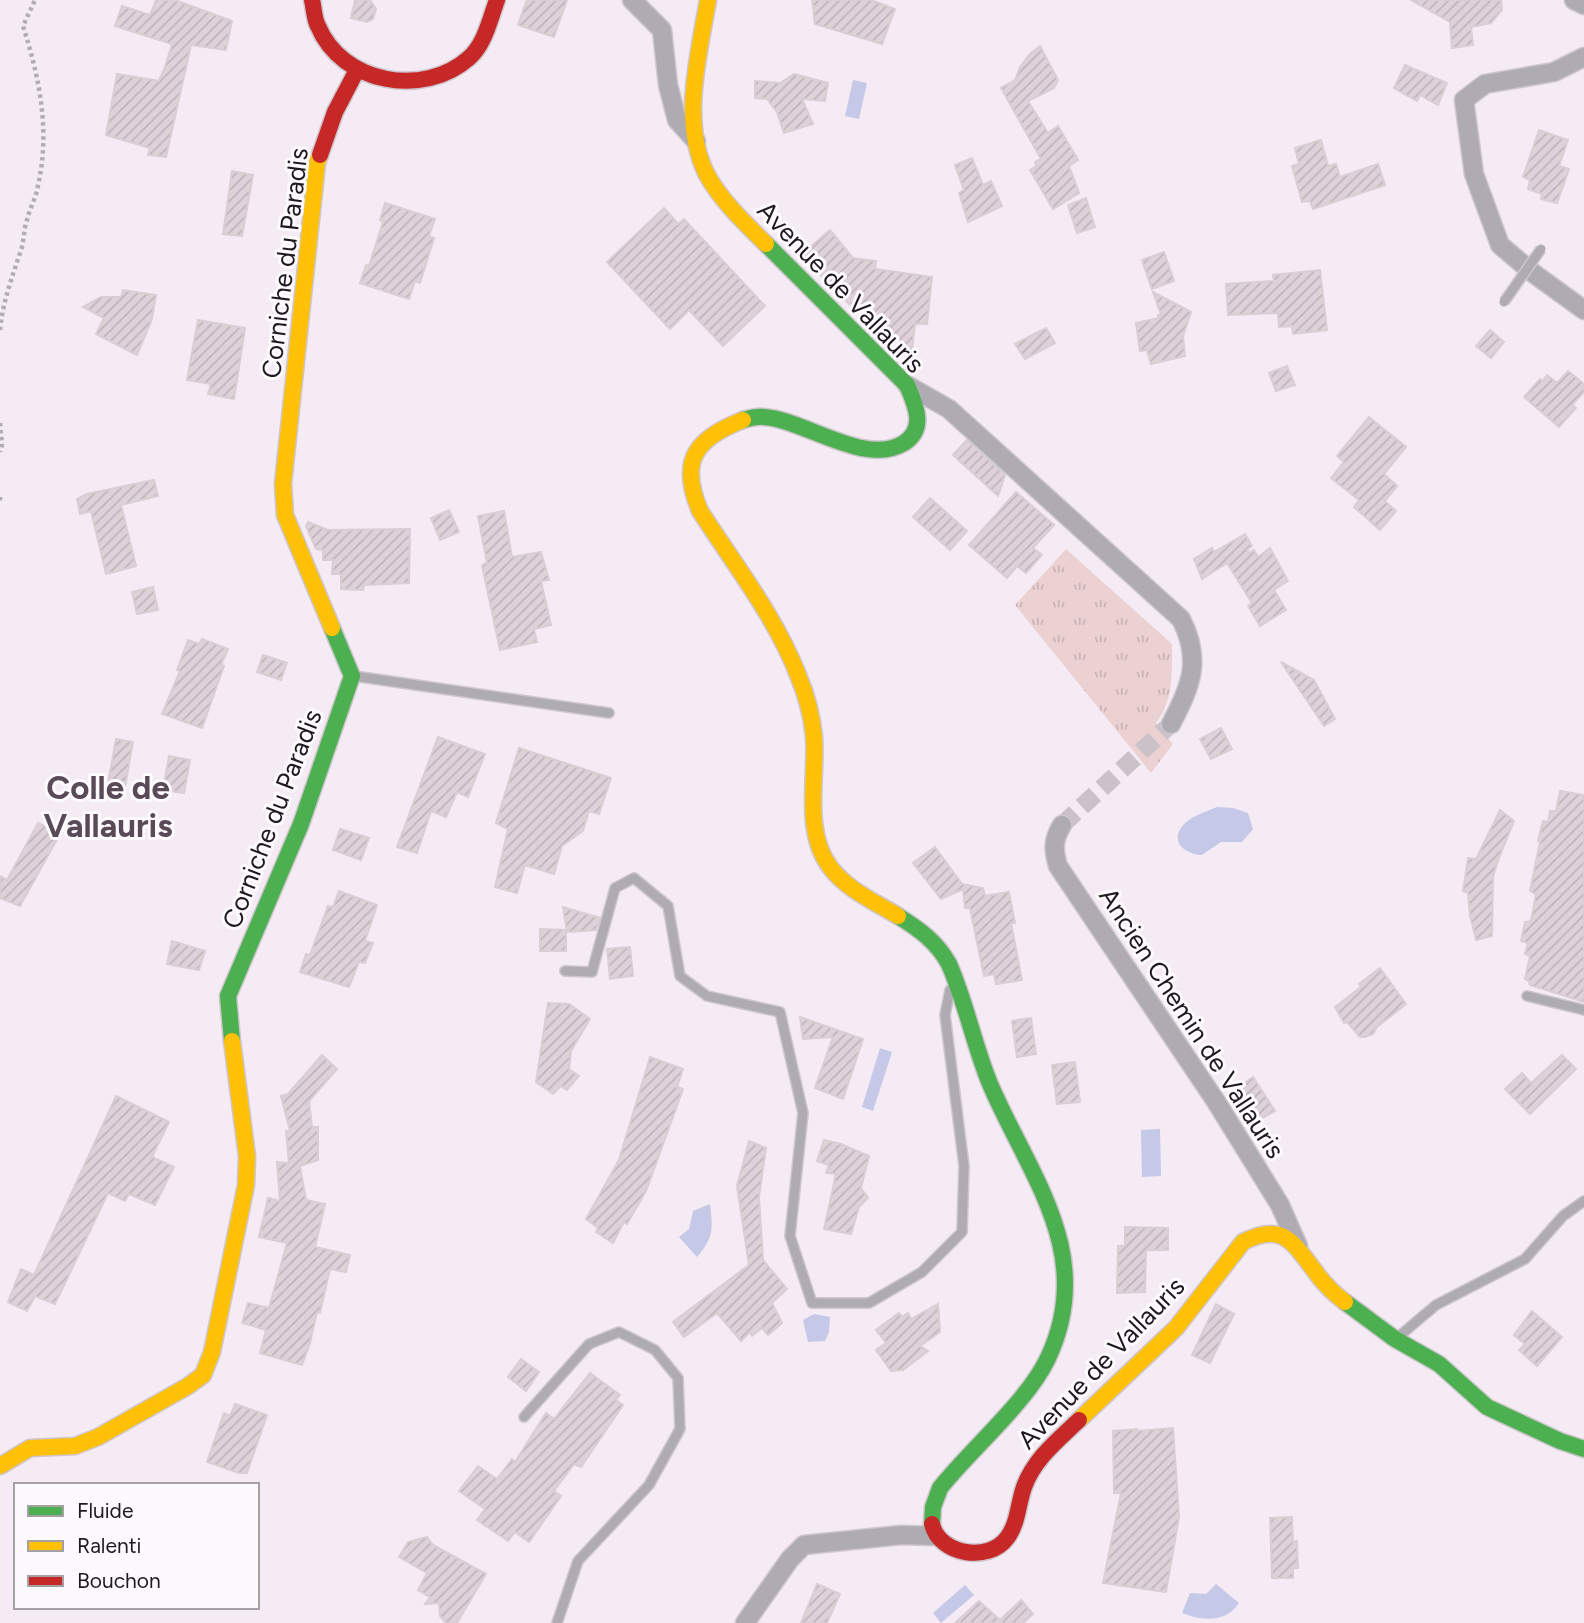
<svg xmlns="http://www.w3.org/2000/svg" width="1584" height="1623" font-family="Figtree,sans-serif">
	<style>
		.grass { fill: url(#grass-tufts) }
		.water { fill: #c5c8e6 }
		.building { fill: url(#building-hatch); stroke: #d8ced4; stroke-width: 2 }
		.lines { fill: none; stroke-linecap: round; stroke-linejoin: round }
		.street-tunnel { stroke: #cac1c9; stroke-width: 18; stroke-dasharray: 18 9; stroke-linecap: butt }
		.lane-casing { stroke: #cec6cd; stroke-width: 12 }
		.street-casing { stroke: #cec6cd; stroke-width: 21 }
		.fast-casing { stroke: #cec6cd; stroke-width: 19 }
		.slow-casing { stroke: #cec6cd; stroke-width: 19 }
		.jam-casing { stroke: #cec6cd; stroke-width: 19 }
		.path { stroke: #b1adb3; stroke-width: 4.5; stroke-dasharray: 3.5 3.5; stroke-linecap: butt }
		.lane { stroke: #aeabb2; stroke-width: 9 }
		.street { stroke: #aeabb2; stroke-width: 18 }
		.fast { stroke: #4caf50; stroke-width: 16 }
		.slow { stroke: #ffc107; stroke-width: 16 }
		.jam { stroke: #c62828; stroke-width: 16 }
		.lane-bridge-casing { stroke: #cec6cd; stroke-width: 12; stroke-linecap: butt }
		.lane-bridge { stroke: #aeabb2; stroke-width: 9 }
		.labels { text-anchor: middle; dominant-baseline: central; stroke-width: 6; stroke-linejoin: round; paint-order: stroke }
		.street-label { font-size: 26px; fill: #1f191e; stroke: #fdfafd }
		.district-label { font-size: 33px; font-weight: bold; fill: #594a57; stroke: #fdfafd }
	</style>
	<defs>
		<pattern id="grass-tufts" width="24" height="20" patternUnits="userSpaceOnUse" patternTransform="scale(1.75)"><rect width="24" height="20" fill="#ecd1d3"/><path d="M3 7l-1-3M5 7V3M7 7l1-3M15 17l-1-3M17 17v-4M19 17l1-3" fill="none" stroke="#cab3b5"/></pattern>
		<pattern id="building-hatch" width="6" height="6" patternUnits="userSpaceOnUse" patternTransform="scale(1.75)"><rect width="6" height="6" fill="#ded2d8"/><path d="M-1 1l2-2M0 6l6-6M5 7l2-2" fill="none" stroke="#beb4b9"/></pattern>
	</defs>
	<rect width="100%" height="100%" fill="#f5ebf4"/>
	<path class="grass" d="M1066,549L1172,644C1172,673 1174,699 1156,723L1173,744L1151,773L1015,605Z"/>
	<g class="water">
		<path d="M853,80L867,83L859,119L845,116Z"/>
		<path d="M1217,807L1233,808L1248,813L1253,829L1242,842H1221L1202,855C1182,854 1168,839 1186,822C1195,815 1207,811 1217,807Z"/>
		<path d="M880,1048L892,1052L873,1111L862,1107Z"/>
		<path d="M1160,1129L1161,1176L1142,1177L1141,1130Z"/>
		<path d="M710,1204C713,1228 714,1238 697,1257L679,1237L689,1229L693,1211Z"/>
		<path d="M814,1314L830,1317L829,1332L825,1341L808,1342L803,1320Z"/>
		<path d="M1216,1584L1239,1603C1226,1623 1202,1621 1182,1613L1190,1593L1206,1594Z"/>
		<path d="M965,1585L974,1595L941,1623L933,1613Z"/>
	</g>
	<g class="building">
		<path d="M156,0H175L232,21L226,50L191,45L166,157L148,155L150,148L106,135L117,74L159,81L165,67L172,44L115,26L122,6L150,15Z"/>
		<path d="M355,0H370L376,9L373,19L367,22L351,18Z"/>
		<path d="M527,0H567L554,37L518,25Z"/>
		<path d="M812,0H871L895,9L882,44L815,24Z"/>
		<path d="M1411,0H1501L1502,10L1491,23L1471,27L1473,45L1452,48L1450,22Z"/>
		<path d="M1040,46L1058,80L1054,88L1028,101L1048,133L1058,126L1078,160L1069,166L1079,193L1053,209L1030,170L1036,166L1035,162L1041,159L1001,88L1015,80L1020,67L1030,54Z"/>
		<path d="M1405,65L1447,83L1438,105L1420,95L1417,101L1394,88Z"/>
		<path d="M794,74L828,83L825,101L802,99L813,124L784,133L777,112L767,99L755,98V81L780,83Z"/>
		<path d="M1539,130L1568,140L1559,166L1569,169L1557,203L1541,199L1542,194L1528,189L1530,180L1523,177Z"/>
		<path d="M1321,140L1328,166L1336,164L1340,177L1378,164L1385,185L1313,209L1310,201L1302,202L1292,166L1299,164L1295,148Z"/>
		<path d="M972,158L983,185L991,181L1002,206L968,222L959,193L964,190L955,165Z"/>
		<path d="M232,171L253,175L242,236L223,234Z"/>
		<path d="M1086,198L1095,227L1077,233L1068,205Z"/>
		<path d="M385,203L435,219L429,236L434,238L420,283L415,281L409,299L360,283L366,265L369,266L383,222L380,220Z"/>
		<path d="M664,208L678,224L684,219L765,306L723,346L689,310L670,329L607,262Z"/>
		<path d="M830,230L853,258L876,261L875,269L932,277L927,324H915L912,351L894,336L888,340L830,286L802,254Z"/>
		<path d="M1164,252L1174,281L1152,289L1142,260Z"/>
		<path d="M1320,270L1327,330L1293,334L1292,326L1279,327L1278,313L1228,315L1226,284L1274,281L1273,275Z"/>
		<path d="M123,290L156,295L152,319L137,355L96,334L104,318L83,307L101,297H121Z"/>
		<path d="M1153,292L1191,312L1183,336L1185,356L1151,364L1147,350L1140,351L1136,323L1159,318L1158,315H1161Z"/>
		<path d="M198,320L245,328L234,399L208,394L211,384L187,380Z"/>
		<path d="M1046,328L1055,343L1025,359L1015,344Z"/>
		<path d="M1490,330L1504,342L1491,358L1476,346Z"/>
		<path d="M1287,366L1295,385L1276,391L1269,373Z"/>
		<path d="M1568,371L1584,384V392L1572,405L1576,408L1559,427L1524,397L1540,379L1543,381L1547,375L1557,383Z"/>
		<path d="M1369,417L1406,447L1384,474L1397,486L1385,501L1396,511L1380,530L1354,507L1359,500L1331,478L1344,462L1337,456Z"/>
		<path d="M967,440L1005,475L998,496L953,455Z"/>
		<path d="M154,480L158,496L121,505L136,566L106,574L91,511L80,514L77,499L87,494Z"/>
		<path d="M1016,492L1054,525L1033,548L1042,555L1026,573L1017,566L1007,578L969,545Z"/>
		<path d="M930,498L967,531L950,550L913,517Z"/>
		<path d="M449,510L459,532L440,540L431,518Z"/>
		<path d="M504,511L512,557L541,552L549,580L541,581L551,625L534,629L537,642L500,650L482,565L487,563L478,516Z"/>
		<path d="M308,522L328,530L410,529L409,583L364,585L363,590L341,589V574H332L333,560H323V550L316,549L306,526Z"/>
		<path d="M1245,534L1252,546L1247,550L1249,553L1254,550L1258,557L1270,548L1288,581L1274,590L1286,610L1260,626L1248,606L1252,603L1227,563L1202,579L1194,559L1212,548L1214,552Z"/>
		<path d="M153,587L158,610L137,614L132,592Z"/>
		<path d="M202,639L228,649L221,665L224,666L202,728L162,714L180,671L177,670L188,640L199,644Z"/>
		<path d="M263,655L287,663L281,680L257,672Z"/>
		<path d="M1281,662L1314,680L1335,719L1324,726Z"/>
		<path d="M1221,728L1232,749L1211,759L1200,739Z"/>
		<path d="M438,737L485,754L468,797L457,792L446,817L431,811L417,853L397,847Z"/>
		<path d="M116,739L133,742L125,787L108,783Z"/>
		<path d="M519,748L611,778L599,814L589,811L583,831L562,846L554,874L525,865L517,893L495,887L508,829L496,823Z"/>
		<path d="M169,756L190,760L184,793L163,790Z"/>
		<path d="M1560,791L1584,795V1002L1530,985L1529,981L1525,979L1530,956L1525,954L1528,943L1521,941L1525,922L1531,921L1536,894L1530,891L1540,842L1538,841L1543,821L1548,822L1550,811H1556Z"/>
		<path d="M1500,810L1514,821L1500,855L1493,876L1492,936L1476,940L1470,915L1468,893L1463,891L1468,858L1476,859Z"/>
		<path d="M38,823L60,834L20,906L0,898V876L7,880Z"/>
		<path d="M340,829L369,838L361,860L333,850Z"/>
		<path d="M935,847L962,884L983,888L985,896L1009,892L1015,923H1011L1022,980L996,984L994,974L984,976L970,908H965L963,889L941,899L913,863Z"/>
		<path d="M339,891L377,905L365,941L373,943L365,963L359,962L349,987L300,972L306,954L310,955L328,906L333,907Z"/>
		<path d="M563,907L600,918L596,930L567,932Z"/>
		<path d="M540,929L566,930V951H540Z"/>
		<path d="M172,941L205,951L199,970L167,964Z"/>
		<path d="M630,947L633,976L610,979L607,949Z"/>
		<path d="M1380,968L1406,1004L1377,1027L1373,1034L1365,1037H1360L1347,1022L1344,1023L1335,1007L1361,987L1359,984Z"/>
		<path d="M548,1003L569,1004L590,1019L571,1051L569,1069L579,1076L567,1090L561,1086L553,1094L536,1082Z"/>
		<path d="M800,1017L863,1039L843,1099L815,1088L833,1037L803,1039Z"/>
		<path d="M1031,1018L1036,1054L1017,1057L1012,1021Z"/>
		<path d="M322,1055L337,1069L309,1101L312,1127H318V1160L300,1166L306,1200L325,1204L315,1247L350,1255L346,1272L330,1269L320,1313L317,1312L310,1343L302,1365L260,1353L266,1330L242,1323L248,1303L269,1308L287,1243L259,1237L268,1198L280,1201L277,1162L289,1163L286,1131H290L281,1096L288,1094Z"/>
		<path d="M1562,1055L1576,1069L1530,1114L1505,1089L1522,1073L1531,1083Z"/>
		<path d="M650,1057L683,1069L677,1087L683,1089L646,1191L627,1224L624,1222L613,1243L596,1232L598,1228L586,1219L619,1160Z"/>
		<path d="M1075,1062L1080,1102L1057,1104L1052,1065Z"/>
		<path d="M1253,1077L1275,1111L1254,1123L1235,1090Z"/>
		<path d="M116,1096L169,1122L152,1157L174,1167L155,1205L129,1194L125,1201L108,1193L55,1304L35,1296L27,1311L8,1302L21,1269L34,1275Z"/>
		<path d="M824,1140L841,1144L869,1156L861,1188L868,1198L859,1207L851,1234L824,1229L836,1174L826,1173L829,1165L817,1161Z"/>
		<path d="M749,1141L766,1148L759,1197L763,1260L787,1289L772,1303L782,1323L768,1335L762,1328L752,1336L750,1332L741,1341L717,1313L684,1337L673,1322L749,1265L737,1186Z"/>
		<path d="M1125,1227L1168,1228V1250H1146L1145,1292L1117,1293L1118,1246H1125Z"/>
		<path d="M938,1304L940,1332L920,1346L928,1351L903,1370L891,1371L876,1350L886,1343L876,1330L899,1313L902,1317L908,1313L911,1319Z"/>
		<path d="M1216,1304L1234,1314L1210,1363L1192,1355Z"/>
		<path d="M1532,1311L1562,1337L1537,1366L1519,1350L1525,1344L1514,1335Z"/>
		<path d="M521,1359L539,1372L526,1391L508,1377Z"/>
		<path d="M590,1373L620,1395L616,1400L623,1405L581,1467L574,1464L554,1491L561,1496L529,1542L515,1532L508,1541L477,1520L485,1509L459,1491L478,1466L497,1479L512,1459L515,1462L546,1413L554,1419Z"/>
		<path d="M235,1404L267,1415L247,1473H239L207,1462L224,1413L230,1416Z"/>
		<path d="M1173,1428L1179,1517L1166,1592L1103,1583L1121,1493H1114L1113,1431L1137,1429V1431Z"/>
		<path d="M1292,1517L1293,1542L1297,1541L1298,1568H1293V1578H1272L1270,1518Z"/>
		<path d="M427,1537L433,1545L486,1574L457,1623H446L440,1616L439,1603L425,1604L430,1597L418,1590L427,1573L399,1557L408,1542Z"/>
		<path d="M817,1584L840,1594L827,1623H801Z"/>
		<path d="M1021,1600L1033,1614L1023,1623H955L979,1601L1000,1620Z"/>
	</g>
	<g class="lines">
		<path class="street-tunnel" d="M1062,825L1171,724"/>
		<defs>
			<g id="lane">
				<path d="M354,676L609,713"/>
				<path d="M565,971L592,972L615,888L634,878L668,906L680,976L707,996L780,1012L803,1113L790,1236L812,1303H869L922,1272L962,1232L964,1166L945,1015L950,990"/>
				<path d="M1527,996L1584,1010"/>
				<path d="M1397,1338L1436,1305L1525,1259L1563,1216L1584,1201"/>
				<path d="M524,1417L589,1344L619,1332L655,1350L678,1378L680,1429L649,1485L578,1561L557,1623"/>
			</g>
			<g id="street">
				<path d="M632,0L662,30L668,85L677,120L696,141"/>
				<path d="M1574,0L1584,5"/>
				<path d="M1584,57L1554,72L1485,84L1464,100L1474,174L1500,245L1533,273L1584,310"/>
				<path d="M907,385L949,409L1181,619C1202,660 1191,686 1171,724"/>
				<path d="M1062,825C1053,840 1053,849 1058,866L1217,1103L1280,1205L1298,1246"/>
				<path d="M745,1623L790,1559L804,1545L901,1535L936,1536"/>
			</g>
			<g id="fast">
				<path d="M743,420C750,418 757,416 764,417C805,420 865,467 904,443C927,428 915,404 907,385L766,244"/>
				<path d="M898,916C919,929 937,942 949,964C966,1003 974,1045 990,1084C1029,1175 1097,1254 1048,1358C1028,1401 971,1449 940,1488L933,1507L932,1524"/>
				<path d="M232,1041L228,996L301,824L352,676L332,628"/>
				<path d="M1345,1302L1395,1339L1439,1364L1487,1407L1560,1441L1584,1449"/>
			</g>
			<g id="slow">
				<path d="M708,0C699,54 680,123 707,175C722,202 745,223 766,244"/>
				<path d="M320,155L317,163L283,484L285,515L332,628"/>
				<path d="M743,420C694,439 679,462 700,511C734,564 775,616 798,675C806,694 812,716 814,737C817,778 803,831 830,867C846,889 875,902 898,916"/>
				<path d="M1079,1420L1176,1328L1243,1242C1282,1222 1292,1241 1314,1270C1323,1283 1333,1293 1345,1302"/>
				<path d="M0,1466L30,1448L75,1446L98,1437L188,1386L203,1375L212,1352L246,1185L247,1156L232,1041"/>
			</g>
			<g id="jam">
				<path d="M312,0C314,8 314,19 318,26C342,84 424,98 469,58C485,44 490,19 497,0"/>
				<path d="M320,155L335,112L357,70"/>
				<path d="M932,1524C939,1555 989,1563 1007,1538C1018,1524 1018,1504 1024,1487C1034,1459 1058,1440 1079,1420"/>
			</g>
		</defs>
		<use href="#lane" class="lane-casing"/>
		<use href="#street" class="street-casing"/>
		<use href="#fast" class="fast-casing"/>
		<use href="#slow" class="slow-casing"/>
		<use href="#jam" class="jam-casing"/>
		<g class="path">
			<path d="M0,330C3,300 13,275 22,247C24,238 24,229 27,220C29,210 35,200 37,190C51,133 40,80 23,26L35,0"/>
			<path d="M0,423L2,445L0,452"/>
			<path d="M0,497V502"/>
		</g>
		<use href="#lane" class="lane"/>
		<use href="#street" class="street"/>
		<use href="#fast" class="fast"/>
		<use href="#slow" class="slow"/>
		<use href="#jam" class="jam"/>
		<defs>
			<path id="lane-bridge" d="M1504,302L1541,249"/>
		</defs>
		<use href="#lane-bridge" class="lane-bridge-casing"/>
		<use href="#lane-bridge" class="lane-bridge"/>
	</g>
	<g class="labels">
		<g class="street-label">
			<text transform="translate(285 263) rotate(-83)">Corniche du Paradis</text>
			<text transform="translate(841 287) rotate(46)">Avenue de Vallauris</text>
			<text transform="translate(272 819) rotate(-69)">Corniche du Paradis</text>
			<text transform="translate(1192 1023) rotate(57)">Ancien Chemin de Vallauris</text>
			<text transform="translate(1101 1363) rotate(-46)">Avenue de Vallauris</text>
		</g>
		<g class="district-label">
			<text x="108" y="787">Colle de<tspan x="108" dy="38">Vallauris</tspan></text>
		</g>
	</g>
	<rect x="14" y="1483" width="245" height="126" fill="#fdfafd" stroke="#a4a0a4" stroke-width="2"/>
	<rect x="28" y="1506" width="35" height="10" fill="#4caf50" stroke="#a4a0a4" stroke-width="2"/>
	<text x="77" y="1518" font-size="21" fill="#1f191e">Fluide</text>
	<rect x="28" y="1541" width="35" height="10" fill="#ffc107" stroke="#a4a0a4" stroke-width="2"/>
	<text x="77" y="1553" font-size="21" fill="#1f191e">Ralenti</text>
	<rect x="28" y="1576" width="35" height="10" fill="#c62828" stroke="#a4a0a4" stroke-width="2"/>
	<text x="77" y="1588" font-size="21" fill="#1f191e">Bouchon</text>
</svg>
